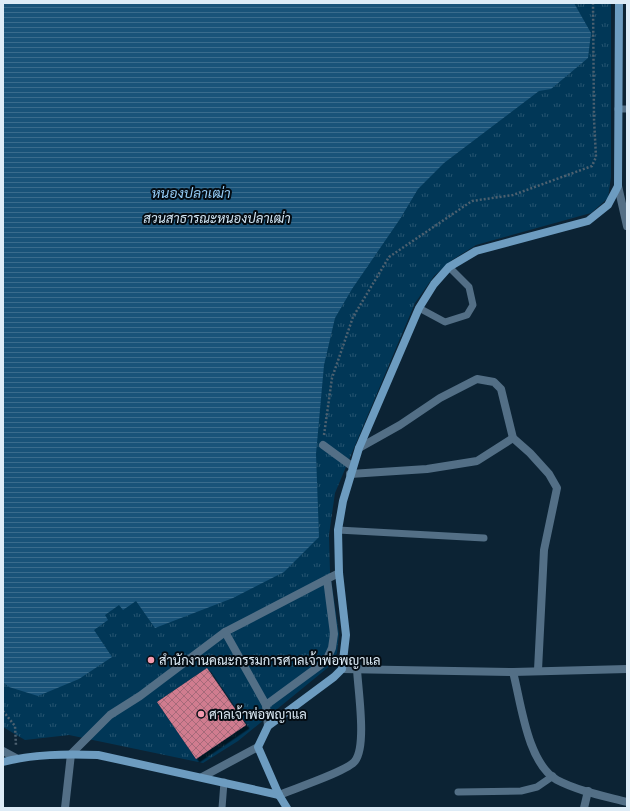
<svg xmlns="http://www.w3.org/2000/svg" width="630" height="811" font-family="'Noto Serif',Sarabun,serif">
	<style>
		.park { fill: url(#park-tufts); fill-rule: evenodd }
		.water { fill: url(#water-rules) }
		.building { fill: url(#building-cross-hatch); filter: url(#shadow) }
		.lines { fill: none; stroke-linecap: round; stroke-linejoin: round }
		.path { stroke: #4d6170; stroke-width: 2.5; stroke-dasharray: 2 2; stroke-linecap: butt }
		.lane { stroke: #536f86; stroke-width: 7 }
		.street { stroke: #536f86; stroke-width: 8 }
		.secondary { stroke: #6d9cc0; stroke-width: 8 }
		.poi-dot { fill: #f29aae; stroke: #040c13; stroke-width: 1.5 }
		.labels { text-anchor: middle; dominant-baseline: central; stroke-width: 4; stroke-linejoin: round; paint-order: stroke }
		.park-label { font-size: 13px; font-style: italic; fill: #d4e7f5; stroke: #040c13 }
		.poi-label { font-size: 13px; fill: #deecf7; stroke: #040c13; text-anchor: start }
		.water-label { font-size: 14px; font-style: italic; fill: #94ccf6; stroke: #040c13 }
	</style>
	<defs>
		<pattern id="park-tufts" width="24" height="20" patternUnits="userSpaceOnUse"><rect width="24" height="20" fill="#013757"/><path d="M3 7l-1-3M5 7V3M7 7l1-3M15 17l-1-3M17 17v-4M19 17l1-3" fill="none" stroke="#265470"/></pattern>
		<pattern id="water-rules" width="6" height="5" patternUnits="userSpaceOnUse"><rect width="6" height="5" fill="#195379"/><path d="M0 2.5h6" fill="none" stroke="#3a6c8d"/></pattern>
		<pattern id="building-cross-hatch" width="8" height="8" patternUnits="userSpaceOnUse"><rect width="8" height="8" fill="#d07b8f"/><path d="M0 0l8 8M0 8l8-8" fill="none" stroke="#a66b7a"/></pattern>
		<filter id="shadow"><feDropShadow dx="3.5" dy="3.5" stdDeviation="0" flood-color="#0009"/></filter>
	</defs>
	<rect width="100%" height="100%" fill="#0c2334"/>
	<path class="park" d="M3,3H611V177L608,198L591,213L476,245L452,260L434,276L415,303L335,493L329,535L330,572L339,634L337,653L331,665L238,741L203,763L69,735L25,740L3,727ZM207,668L246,725L196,759L157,702Z"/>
	<path class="water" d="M3,3H574L591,33L588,58L551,89L539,91L444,163L418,189L400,219L352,289L335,318L324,365L316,454L319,537L284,572L233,598L155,628L136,601L123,610L119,605L105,615L108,620L94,630L112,657L79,679L38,696L9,687L3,682Z"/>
	<path class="building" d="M207,668L246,725L196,759L157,702Z"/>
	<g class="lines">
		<g class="path">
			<path d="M324,435L332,378L353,317L389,257L472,201L513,195L592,166L596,157L594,119L593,3"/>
			<path d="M3,711L15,726L16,746"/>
		</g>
		<g class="lane">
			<path d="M618,109H627"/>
			<path d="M419,308L445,322L467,315L473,305L469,287L449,267"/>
			<path d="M338,530L484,538"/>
			<path d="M458,792L521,791L537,787L553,776"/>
			<path d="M222,808L224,782"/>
		</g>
		<g class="street">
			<path d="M618,186L627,226"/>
			<path d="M323,445L353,467"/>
			<path d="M359,448L400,425L440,398L477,379L494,382L501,389L513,438L530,453L549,474L557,488L544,550L538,670"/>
			<path d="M350,474L427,469L477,461L513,438"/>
			<path d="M327,579L334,634L332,648L326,661L266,705L225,632L327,579L339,573"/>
			<path d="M342,669L513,672L627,669"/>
			<path d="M513,672C521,702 527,763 557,780C578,791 604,796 627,802"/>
			<path d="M266,705L268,726"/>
			<path d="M3,751L16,758"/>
			<path d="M202,777L258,747"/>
			<path d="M279,795C293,789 348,771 355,761C367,746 358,690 357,669"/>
			<path d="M65,808L71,754L110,715L140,696L225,632"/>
			<path d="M584,808L588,791"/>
		</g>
		<g class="secondary">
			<path d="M3,762C33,754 66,754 98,755L279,795"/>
			<path d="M287,808L279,795L258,747L268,726L334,677L342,669L346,635L339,573L338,530L343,501L359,448L419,308L434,284L449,267L476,251L588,221L608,205L618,186L619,3"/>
		</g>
	</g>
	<g class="poi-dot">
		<circle cx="151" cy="660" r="4"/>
		<circle cx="201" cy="714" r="4"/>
	</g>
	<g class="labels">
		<g class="park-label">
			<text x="217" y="218">สวนสาธารณะหนองปลาเฒ่า</text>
		</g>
		<g class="poi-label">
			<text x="159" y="660">สำนักงานคณะกรรมการศาลเจ้าพ่อพญาแล</text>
			<text x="209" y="714">ศาลเจ้าพ่อพญาแล</text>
		</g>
		<g class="water-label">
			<text x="191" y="192">หนองปลาเฒ่า</text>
		</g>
	</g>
	<rect width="630" height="811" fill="none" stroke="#deecf7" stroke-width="8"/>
</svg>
